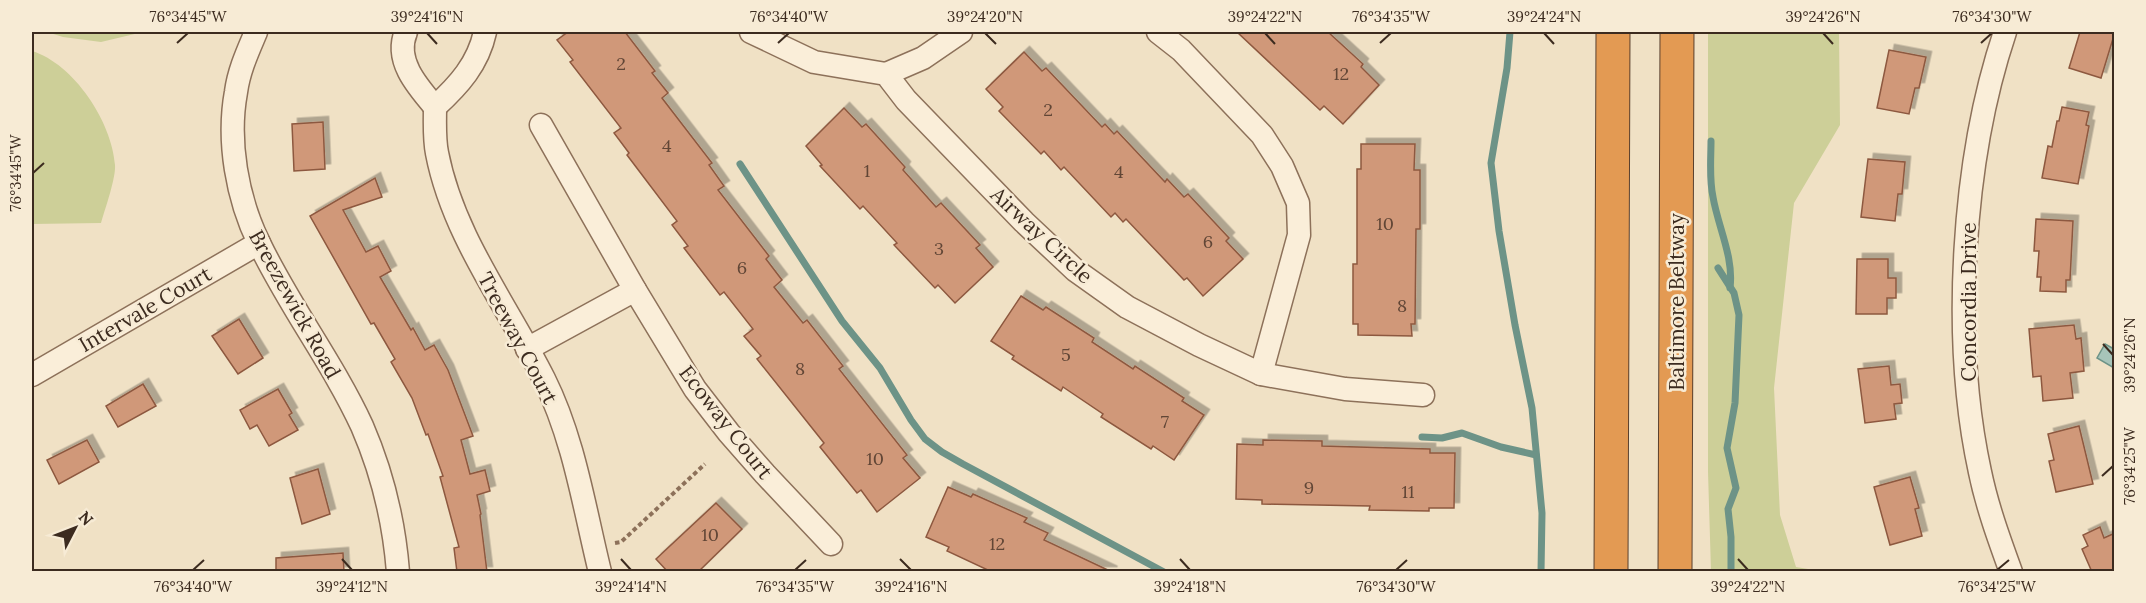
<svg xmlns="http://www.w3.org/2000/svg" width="2146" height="603" font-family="Lora,serif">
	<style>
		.green { fill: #cdcf98 }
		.water { fill: #a7c4b9; stroke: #6d9387; stroke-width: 1.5 }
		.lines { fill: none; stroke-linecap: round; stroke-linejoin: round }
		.stream { stroke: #6d9387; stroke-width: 7 }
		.building { fill: #d09879; stroke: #8d583f; stroke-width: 1.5; filter: url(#shadow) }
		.street-casing { stroke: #8d715a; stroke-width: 25 }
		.highway-casing { stroke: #5a402e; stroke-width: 35 }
		.path { stroke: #8d715a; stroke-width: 4; stroke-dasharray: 4.5 3; stroke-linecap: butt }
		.street { stroke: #faeed9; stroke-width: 22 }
		.highway { stroke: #e39a53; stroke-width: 33 }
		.ticks { fill: none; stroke: #3c2b1f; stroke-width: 2 }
		.labels { text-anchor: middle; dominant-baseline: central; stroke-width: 5; stroke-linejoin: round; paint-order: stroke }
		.number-label { font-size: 18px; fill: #614636 }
		.street-label { font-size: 21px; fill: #3c2b1f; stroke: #f7ebd5 }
		.neatline { fill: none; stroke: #3c2b1f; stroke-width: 2 }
		.ticks-label { font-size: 15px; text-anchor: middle; fill: #3c2b1f }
	</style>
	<defs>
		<filter id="shadow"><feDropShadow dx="5.5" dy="-5.5" stdDeviation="0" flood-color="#0004"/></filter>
	</defs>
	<rect width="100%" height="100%" fill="#f0e1c5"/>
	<g class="green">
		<path d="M47,32H143L101,42L63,37Z"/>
		<path d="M1708,32H1839L1840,125L1794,203L1774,388L1780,515L1796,567L1820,571H1711L1708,472Z"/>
		<path d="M32,51C74,64 112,122 115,165C116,178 105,209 101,223L32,224Z"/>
	</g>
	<path class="water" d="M2105,344L2114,349V368L2097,358Z"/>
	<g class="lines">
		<g class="stream">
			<path d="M1510,32L1507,68L1491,163L1499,231L1515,325L1532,408L1542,513L1541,572"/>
			<path d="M1711,141C1711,159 1709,179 1713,197C1718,227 1734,257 1730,288"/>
			<path d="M740,164L842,321L880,368L911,420L925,439L942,452L963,464L1164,572"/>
			<path d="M1718,268L1734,293L1739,315L1735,403L1727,448L1736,488L1728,509L1731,537V572"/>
			<path d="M1422,437L1442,438L1462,433L1501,447L1536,455"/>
		</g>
	</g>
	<g class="building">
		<path d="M568,32H625L655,71L652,73L668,93L662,98L712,163L709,165L724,186L718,190L769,256L766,259L782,280L774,287L803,323L807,320L843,366L839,369L907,455L903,458L920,478L877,512L861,490L857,493L820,447L824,443L757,359L761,356L744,336L753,329L724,292L720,295L684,248L688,246L672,225L677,221L627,155L629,153L614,133L621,128L570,62L573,60L557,40Z"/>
		<path d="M1237,32H1328L1363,64L1361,67L1379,85L1343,124L1324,106L1320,110Z"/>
		<path d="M2080,32H2115L2101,78L2069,68Z"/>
		<path d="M1889,50L1926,57L1919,88H1915L1909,114L1877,108Z"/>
		<path d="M1024,52L1042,71L1046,68L1102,127L1105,124L1114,134L1117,131L1165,182L1167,179L1184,197L1188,194L1229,238L1226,241L1243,259L1203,296L1187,278L1184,280L1126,219L1123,222L1115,213L1111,217L1064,167L1061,170L1044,151L1041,154L999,111L1003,107L986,89Z"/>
		<path d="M2062,107L2089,112L2086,125L2089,126L2078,184L2042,178L2048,146L2052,147L2057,121H2059Z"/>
		<path d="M844,108L862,127L866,124L905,167L903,170L936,207L941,203L980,245L976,248L993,267L955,303L938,285L935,288L894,245L897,243L863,206L860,209L820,166L822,165L806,146Z"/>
		<path d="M323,122L325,169L294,171L292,124Z"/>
		<path d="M1361,144H1415L1414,170H1420V229H1416L1415,324H1411L1412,336L1358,335V324H1353V264H1357V169H1361Z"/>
		<path d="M1868,159L1905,162L1902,194H1898L1895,221L1861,217Z"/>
		<path d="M375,178L382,197L343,210L366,252L378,246L391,271L380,277L411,330L413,328L425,350L434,345L448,370L473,436L461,440L470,474L485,470L490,491L477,495L481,514L480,515L487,572H457L454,548L459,547L440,477L443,476L428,434L426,435L412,398L391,362L395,359L374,323L371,324L310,216Z"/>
		<path d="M2036,219L2073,221L2070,280H2066V292L2040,291L2041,277H2037L2039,251H2034Z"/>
		<path d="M1857,259H1888V278H1896V298H1887V314H1856Z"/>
		<path d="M1021,296L1043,310L1046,307L1094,338L1092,342L1133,369L1135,366L1184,398L1182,401L1204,415L1174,460L1153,446L1151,449L1101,417L1103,414L1063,387L1061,391L1012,359L1014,356L991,341Z"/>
		<path d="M239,319L263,358L238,374L212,336Z"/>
		<path d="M2074,325L2076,339L2081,338L2084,371L2070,373L2073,398L2043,401L2041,376L2033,377L2029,329Z"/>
		<path d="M1889,366L1891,385L1900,384L1902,403L1894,404L1896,419L1865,423L1858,369Z"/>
		<path d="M143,384L156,406L118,427L106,406Z"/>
		<path d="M278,389L292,413L289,415L298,430L269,446L257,425L250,429L240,410Z"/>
		<path d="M2079,426L2093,484L2056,492L2049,461L2054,460L2048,434Z"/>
		<path d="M87,440L99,462L59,484L47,460Z"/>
		<path d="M1263,440L1322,441V446L1430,449V453H1455L1454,508H1429V511L1369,510L1370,506L1262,504V500L1236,499L1237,444L1263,445Z"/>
		<path d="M318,469L330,514L302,524L290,478Z"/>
		<path d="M1910,477L1919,508L1915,509L1922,536L1890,545L1874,487Z"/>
		<path d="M948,487L971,497L973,494L1027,518L1024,522L1048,533L1044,540L1112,572H992L947,551L949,547L926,537Z"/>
		<path d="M716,503L742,529L698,572H668L656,559Z"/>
		<path d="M2100,527L2104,538L2115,533V572H2092L2082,549L2088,546L2083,535Z"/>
		<path d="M343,553L344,572H276V558Z"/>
	</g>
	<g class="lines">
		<defs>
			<g id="street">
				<path d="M256,32C248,51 239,70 236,92C227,141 237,198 259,243C289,306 333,363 362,426C382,472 394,521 398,572"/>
				<path d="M406,32C394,60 417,86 435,107"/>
				<path d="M751,32L814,62L886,74L906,100L1024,222L1075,270L1127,307L1199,345L1261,374L1345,389L1423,395"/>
				<path d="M1158,32L1181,50L1262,135L1282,166L1298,203L1299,235L1261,374"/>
				<path d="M2005,32C1962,160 1951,339 1980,472C1987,506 1999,539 2011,572"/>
				<path d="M886,74L923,58L961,32"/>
				<path d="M435,107C435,122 434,138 437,153C453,236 507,305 544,379C574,439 584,507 600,572"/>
				<path d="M435,107C459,85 478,64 485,32"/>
				<path d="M541,125L635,290L695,389L729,433L765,474L831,544"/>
				<path d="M527,349L635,290"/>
				<path d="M32,375L259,243"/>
			</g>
			<g id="highway">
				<path d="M1611,572L1613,32"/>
				<path d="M1675,572L1677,32"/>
			</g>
		</defs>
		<use href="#street" class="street-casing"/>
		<use href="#highway" class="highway-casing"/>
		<path class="path" d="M615,543L621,542L705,464"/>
		<use href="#street" class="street"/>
		<use href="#highway" class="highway"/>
	</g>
	<path class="ticks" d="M427,33L437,44M985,33L996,44M1265,33L1275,44M1544,33L1554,44M1823,33L1833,44M177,43L188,33M778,43L789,33M1380,43L1391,33M1981,43L1992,33M33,173L44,163M2103,344L2113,355M2102,476L2113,466M342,559L352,570M621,559L631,570M900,559L911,570M1180,559L1190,570M1738,559L1748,570M193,570L204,560M795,570L806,560M1396,570L1407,560M1997,570L2009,560"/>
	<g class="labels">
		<g class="number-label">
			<text x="621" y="63">2</text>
			<text x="1341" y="73">12</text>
			<text x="1048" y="109">2</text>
			<text x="667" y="145">4</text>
			<text x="867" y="170">1</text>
			<text x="1119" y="171">4</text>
			<text x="1385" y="223">10</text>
			<text x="1208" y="241">6</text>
			<text x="939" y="248">3</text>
			<text x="742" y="267">6</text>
			<text x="1402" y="305">8</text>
			<text x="1066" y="354">5</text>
			<text x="800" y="368">8</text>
			<text x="1165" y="421">7</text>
			<text x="875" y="458">10</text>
			<text x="1309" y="487">9</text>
			<text x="1408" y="491">11</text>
			<text x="710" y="534">10</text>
			<text x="997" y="543">12</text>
		</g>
		<g class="street-label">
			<text transform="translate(1042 235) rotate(43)">Airway Circle</text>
			<text transform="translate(1676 302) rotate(-90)">Baltimore Beltway</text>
			<text transform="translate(1968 302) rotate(-90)">Concordia Drive</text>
			<text transform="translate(295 304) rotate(61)">Breezewick Road</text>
			<text transform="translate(145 309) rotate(-30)">Intervale Court</text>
			<text transform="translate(518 338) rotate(62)">Treeway Court</text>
			<text transform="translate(726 422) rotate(52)">Ecoway Court</text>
		</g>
	</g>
	<rect width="2146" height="603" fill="none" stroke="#f7ebd5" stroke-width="66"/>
	<g transform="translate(75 528) rotate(48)" stroke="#f7ebd5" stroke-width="4.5" paint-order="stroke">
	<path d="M0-4.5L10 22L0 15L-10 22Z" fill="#3c2b1f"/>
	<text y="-9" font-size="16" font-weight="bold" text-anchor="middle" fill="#3c2b1f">N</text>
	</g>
	<rect x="33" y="33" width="2080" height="537" class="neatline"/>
	<g class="ticks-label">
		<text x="188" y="22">76°34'45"W</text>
		<text x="427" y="22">39°24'16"N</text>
		<text x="789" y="22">76°34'40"W</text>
		<text x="985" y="22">39°24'20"N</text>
		<text x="1265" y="22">39°24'22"N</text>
		<text x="1391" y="22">76°34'35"W</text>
		<text x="1544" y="22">39°24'24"N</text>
		<text x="1823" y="22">39°24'26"N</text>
		<text x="1992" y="22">76°34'30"W</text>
		<text transform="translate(16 173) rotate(-90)" y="5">76°34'45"W</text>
		<text transform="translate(2130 355) rotate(-90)" y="5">39°24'26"N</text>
		<text transform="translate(2130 466) rotate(-90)" y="5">76°34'25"W</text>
		<text x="193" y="592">76°34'40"W</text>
		<text x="352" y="592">39°24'12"N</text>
		<text x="631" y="592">39°24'14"N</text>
		<text x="795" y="592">76°34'35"W</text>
		<text x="911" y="592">39°24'16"N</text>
		<text x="1190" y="592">39°24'18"N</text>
		<text x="1396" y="592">76°34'30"W</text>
		<text x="1748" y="592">39°24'22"N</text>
		<text x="1997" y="592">76°34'25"W</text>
	</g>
</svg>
